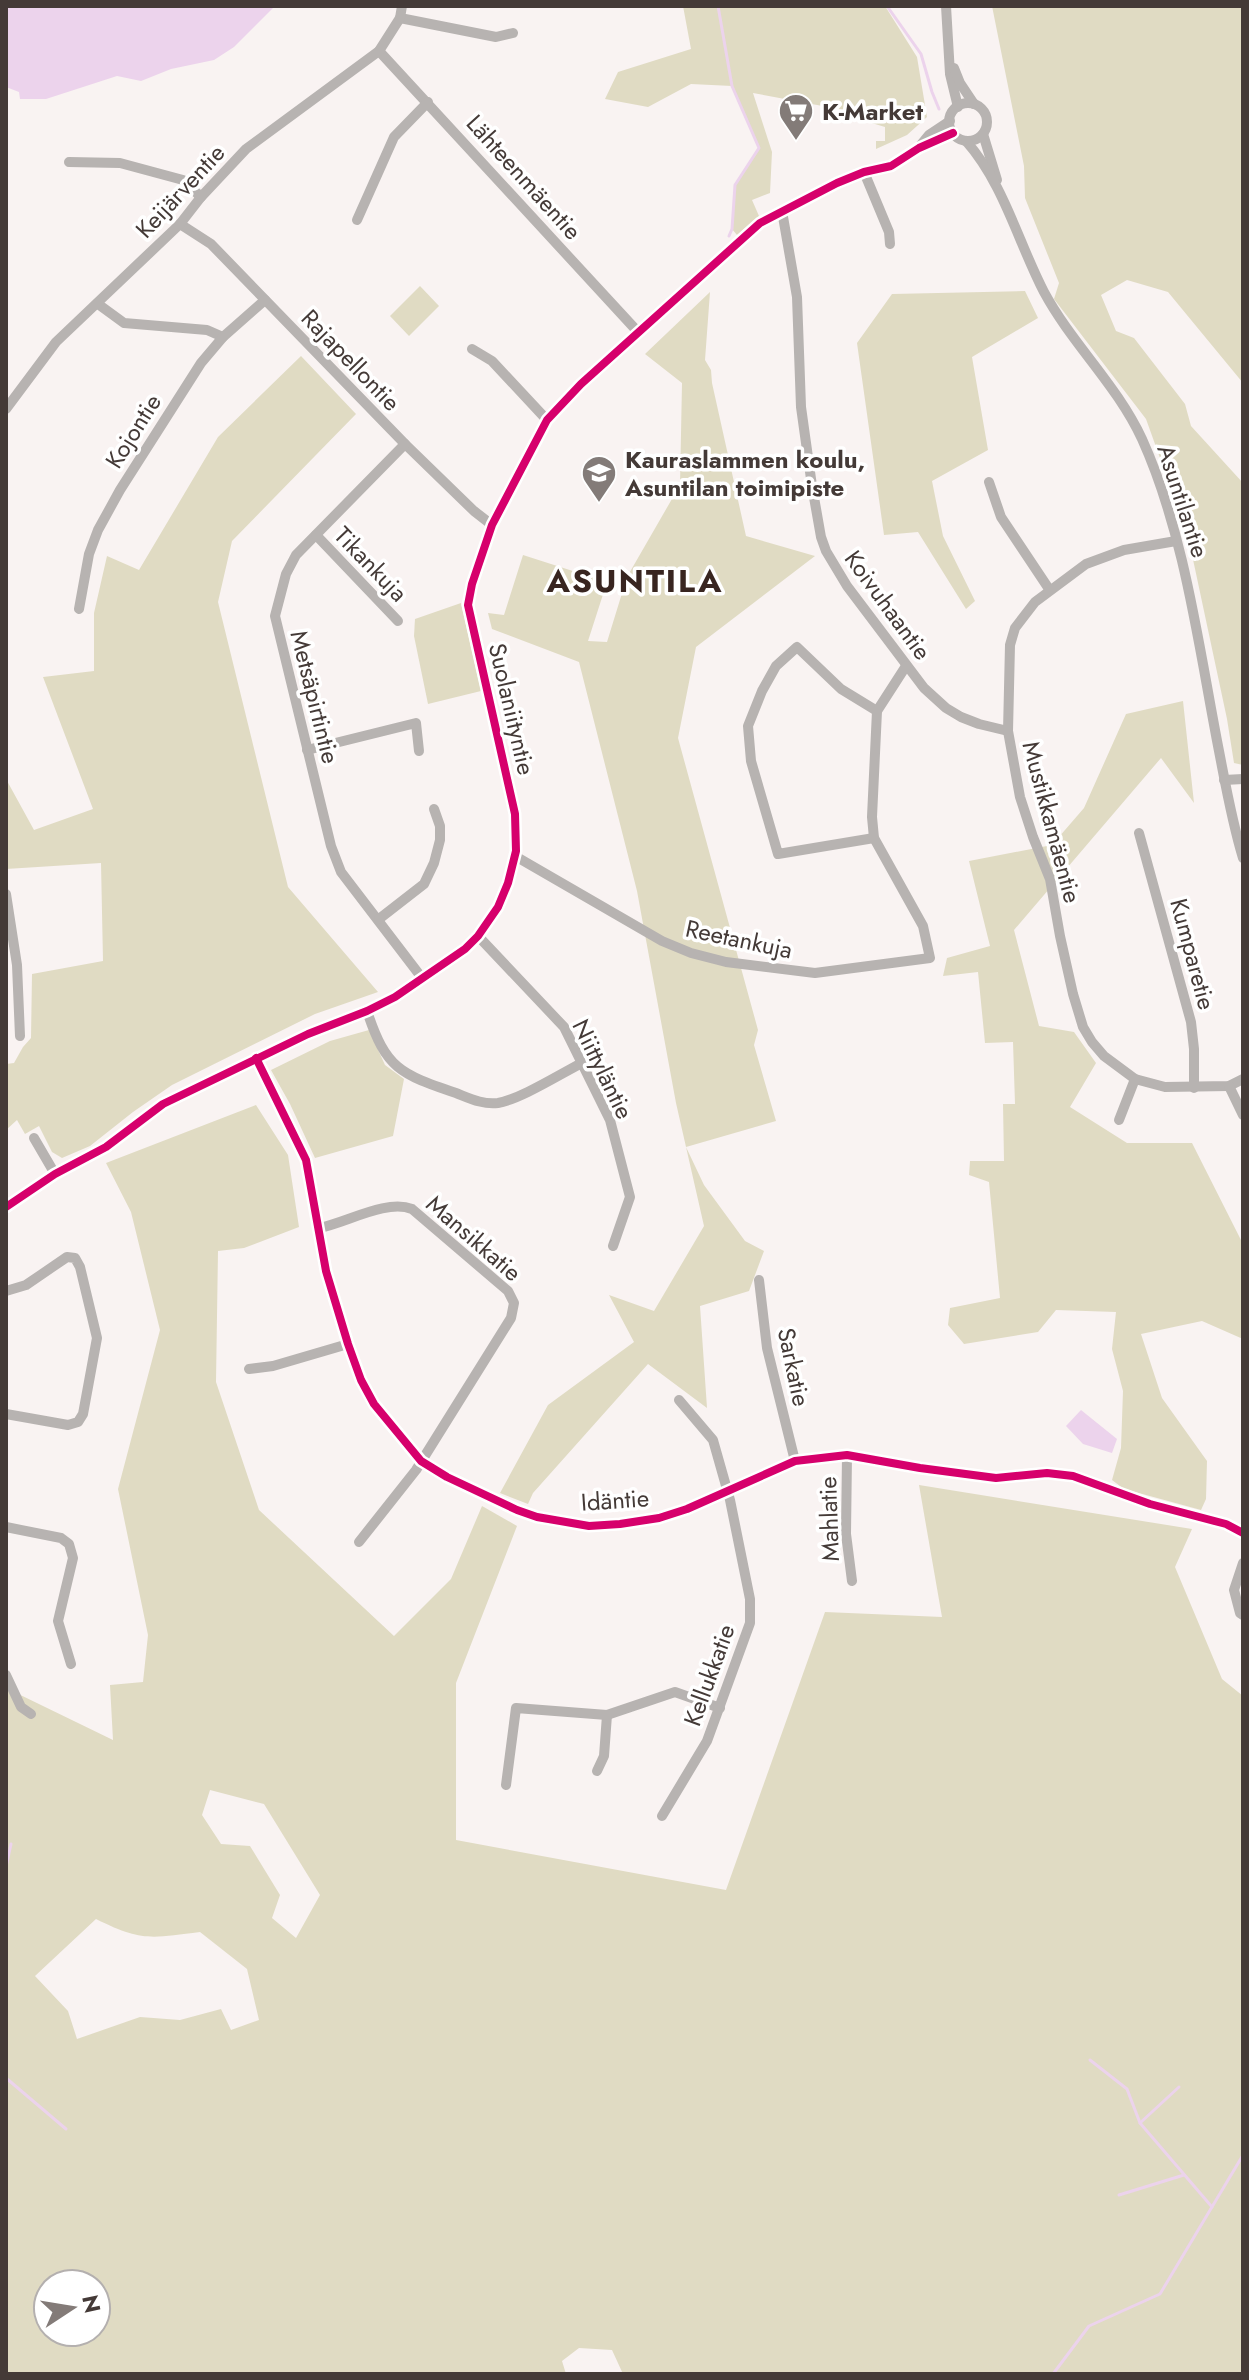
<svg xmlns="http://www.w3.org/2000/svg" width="1249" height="2380" font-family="Jost,sans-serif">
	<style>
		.green { fill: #e0dbc3; fill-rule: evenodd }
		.water { fill: #ecd3ec }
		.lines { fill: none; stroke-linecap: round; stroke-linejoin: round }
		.stream { stroke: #ecd3ec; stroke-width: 3 }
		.minor { stroke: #b7b3b1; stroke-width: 10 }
		.cycleway-casing { stroke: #fff; stroke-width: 13 }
		.cycleway { stroke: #d6006c; stroke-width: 8 }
		.labels { text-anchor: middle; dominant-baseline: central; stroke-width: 7; stroke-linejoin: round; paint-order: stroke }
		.poi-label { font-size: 24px; font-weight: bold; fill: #443a37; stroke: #fff; text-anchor: start }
		.street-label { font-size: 24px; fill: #443a37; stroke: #fff }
		.district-label { font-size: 32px; font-weight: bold; letter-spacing: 2px; fill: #382520; stroke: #fff }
	</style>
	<rect width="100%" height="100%" fill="#f9f3f2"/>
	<g class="green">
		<path d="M683,6H885L917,57L927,117L907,135L876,149V141H885V127L845,115L844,110L753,93L772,152L770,193L752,200L759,216L737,235L732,229L735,185L759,148L732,86L691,84L648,107L605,99L618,72L691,49Z"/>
		<path d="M992,6H1243V383L1168,292L1127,280L1101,295L1116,331L1134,338L1185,404L1191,426L1243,483V765L1234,763L1227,719L1188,536L1146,419L1054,299L1059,283L1025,198L1024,166Z"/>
		<path d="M420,286L439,306L409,336L390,316Z"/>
		<path d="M1025,291L1038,318L972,357L988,450L932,481L943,536L975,601L966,609L918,532L884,535L857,343L892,294Z"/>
		<path d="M710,292L705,360L711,370L712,383L746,536L815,556L696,647L678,738L758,1030L754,1045L776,1121L686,1147L704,1185L745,1241L764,1251L749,1291L700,1306L707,1408L648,1364L533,1493L528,1504L500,1493L548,1405L634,1342L609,1295L654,1311L704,1226L676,1103L637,891L579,662L492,629L488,613L504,615L523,555L607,582L588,641L607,642L627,577L680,485L682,383L645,354Z"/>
		<path d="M301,356L356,414L232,541L218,602L288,887L378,992L315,1014L172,1085L133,1112L90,1146L62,1158L52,1152L39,1126L25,1134L17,1120L6,1130V1064L14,1063L23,1047L31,1038L32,974L103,961L101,863L6,869V779L34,830L93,809L43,677L94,671V613L107,556L139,570L218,437Z"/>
		<path d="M461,603L481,691L428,704L414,636L415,619Z"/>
		<path d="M1183,701L1194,803L1161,758L1014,930L1039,1026L1074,1032L1096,1063L1070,1107L1127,1143H1192L1243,1244V1339L1202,1321L1141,1334L1162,1398L1207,1461L1206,1499L1201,1510L1124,1489L1112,1480L1121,1448L1123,1391L1112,1349L1116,1312L1056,1310L1038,1332L964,1344L948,1325L950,1308L1000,1298L989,1182L969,1175L970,1161H1004L1003,1104H1015L1013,1042L985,1043L978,972L943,976L947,958L990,946L969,861L1052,845L1084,808L1126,714Z"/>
		<path d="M369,1030L385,1065L404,1079L393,1136L315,1158L290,1104L271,1070L330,1041Z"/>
		<path d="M256,1105L288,1155L299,1227L244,1248L218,1251L216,1382L259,1510L394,1636L451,1579L482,1506L517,1526L456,1683V1840L726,1890L825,1612L942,1617L919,1485L1192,1529L1175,1567L1222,1679L1243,1696V2374H623L612,2350L579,2348L562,2361L566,2374H6V1688L113,1740L110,1685L143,1682L148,1635L118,1489L160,1330L131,1212L106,1163ZM210,1790L264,1804L320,1895L296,1938L272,1918L280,1895L250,1846L221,1844L202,1815ZM96,1919C142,1942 151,1938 200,1932L247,1969L259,2020L231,2030L221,2009L180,2020L140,2017L77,2039L68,2011L35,1976ZM48,2284H96V2332H48Z"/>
	</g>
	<g class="water">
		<path d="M6,6H275L234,47L214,60L171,69L141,81L117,76L46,99H20L19,92L6,87Z"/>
		<path d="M1081,1410L1117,1439L1112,1453L1083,1444L1066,1426Z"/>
	</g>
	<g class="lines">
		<g class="stream">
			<path d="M718,6L732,86L759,148L735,185L732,229L729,236"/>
			<path d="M887,6L921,54L932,92L939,109"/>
			<path d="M6,1867L11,1844"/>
			<path d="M1090,2060L1127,2089L1140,2123L1212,2207"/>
			<path d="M6,2078L66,2129"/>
			<path d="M1140,2123L1179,2087"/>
			<path d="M1119,2195L1184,2175"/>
			<path d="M1053,2374L1089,2326L1160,2294L1243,2155"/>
		</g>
		<g class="minor">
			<path d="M946,6L950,74L958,107"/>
			<path d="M400,18L496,37L513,33"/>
			<path d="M379,51L638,332"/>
			<path d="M954,68L960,83L974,104"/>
			<circle cx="968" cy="122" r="19"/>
			<path d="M983,134L997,180"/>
			<path d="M966,141C1004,184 1018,242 1044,292C1072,344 1117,385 1142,439C1185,534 1199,649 1219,751C1226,787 1232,822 1243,858"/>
			<path d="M920,146L929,135L950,121"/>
			<path d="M69,162L120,163L183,180L201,197"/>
			<path d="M864,172L889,232L890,244"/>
			<path d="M782,211L797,297L801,407L812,486L821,537L826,551L847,586L924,688L946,708L961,717L979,724L1008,731"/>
			<path d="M357,220L394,137L428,102"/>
			<path d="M180,224L211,244L405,444L474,511L492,525"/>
			<path d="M98,304L124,323L207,330L223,337"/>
			<path d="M472,349L492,361L547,420"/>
			<path d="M6,409L56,342L180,224L201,197L246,149L379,51L400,18L402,6"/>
			<path d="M405,444L296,555L286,574L275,616L331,846L341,872L422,978"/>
			<path d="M989,482L1001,517L1049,589"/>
			<path d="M316,535L398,621"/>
			<path d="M1176,541L1124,550L1086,564L1035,602L1015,628L1010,645L1008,731L1020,797L1033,837L1050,879L1060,936L1073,994L1083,1027L1092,1042L1104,1056L1135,1079L1165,1087L1229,1086L1243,1079"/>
			<path d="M79,609L89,554L98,530L120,490L201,363L223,337L265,300"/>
			<path d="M307,750L416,723L419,751"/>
			<path d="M1224,780L1243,779"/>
			<path d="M1139,833L1191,1022L1194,1049V1088"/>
			<path d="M874,838L778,854L751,761L748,726L762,691L776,666L797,647L841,689L877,711"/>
			<path d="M515,856L662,941L691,953L726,962L815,973L930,958L923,926L874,838L872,817L877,711L906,666"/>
			<path d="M6,894L17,965L20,1036"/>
			<path d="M379,919L424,884L434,863L440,840V826L434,809"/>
			<path d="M478,936L564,1027L610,1120L630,1197L613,1246"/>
			<path d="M367,1011C386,1069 400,1074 456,1093C469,1098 483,1105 498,1103C521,1099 560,1074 582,1063"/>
			<path d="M256,1058L306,1160L326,1271L348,1344L361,1380L374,1404L421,1461L447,1477L517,1510L537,1517L589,1526L620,1524L659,1518L687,1509L795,1461L847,1455L920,1468L996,1478L1047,1473L1073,1476L1150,1504L1226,1524L1243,1533"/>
			<path d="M1229,1086L1243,1115"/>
			<path d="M1119,1120L1135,1079"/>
			<path d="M34,1138L55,1174"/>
			<path d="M6,1207L55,1174L106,1147L163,1104L308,1034L367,1011L395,997L465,949L478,936L498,907L508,883L516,851L515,814L468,605L472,584L492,525L547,420L581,384L760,223L837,183L864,172L891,166L919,148L953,133"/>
			<path d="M319,1228C346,1223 386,1199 412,1209L508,1291L514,1303L511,1318L416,1470L359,1542"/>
			<path d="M759,1280L767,1348L795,1461"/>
			<path d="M6,1291L26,1285L67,1257L75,1258L80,1267L97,1338L83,1414L78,1422L68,1425L6,1414"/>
			<path d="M249,1369L273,1366L348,1344"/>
			<path d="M847,1455L846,1534L852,1581"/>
			<path d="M6,1527L61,1538L69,1544L73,1558L58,1621L71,1664"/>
			<path d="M1243,1563L1234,1590L1240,1613L1243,1615"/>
			<path d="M6,1675L21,1707L31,1714"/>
			<path d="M597,1771L604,1756L607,1715"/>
			<path d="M506,1785L516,1708L607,1715L675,1692L720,1708"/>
			<path d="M662,1816L707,1741L750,1623V1599L730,1500L713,1440L679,1400"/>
		</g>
		<defs>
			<g id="cycleway">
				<path d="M256,1058L306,1160L326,1271L348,1344L361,1380L374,1404L421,1461L447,1477L517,1510L537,1517L589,1526L620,1524L659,1518L687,1509L795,1461L847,1455L920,1468L996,1478L1047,1473L1073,1476L1150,1504L1226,1524L1243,1533"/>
				<path d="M6,1207L55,1174L106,1147L163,1104L308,1034L367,1011L395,997L465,949L478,936L498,907L508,883L516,851L515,814L468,605L472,584L492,525L547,420L581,384L760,223L837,183L864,172L891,166L919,148L953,133"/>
			</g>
		</defs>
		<use href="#cycleway" class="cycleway-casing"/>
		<use href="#cycleway" class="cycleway"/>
	</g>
	<defs>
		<symbol id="supermarket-pin" viewBox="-11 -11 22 30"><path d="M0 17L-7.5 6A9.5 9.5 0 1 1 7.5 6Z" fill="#837b78" stroke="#fff"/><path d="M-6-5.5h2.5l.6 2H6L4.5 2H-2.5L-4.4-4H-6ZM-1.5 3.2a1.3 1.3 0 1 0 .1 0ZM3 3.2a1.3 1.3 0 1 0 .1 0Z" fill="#fff"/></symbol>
		<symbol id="school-pin" viewBox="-11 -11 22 30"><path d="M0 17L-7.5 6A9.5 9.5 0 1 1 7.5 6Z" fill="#837b78" stroke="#fff"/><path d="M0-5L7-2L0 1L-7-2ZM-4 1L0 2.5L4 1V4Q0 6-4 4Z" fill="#fff"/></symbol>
	</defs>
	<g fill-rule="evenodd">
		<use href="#supermarket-pin" x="776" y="91" width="40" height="54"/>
		<use href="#school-pin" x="579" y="453" width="40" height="54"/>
	</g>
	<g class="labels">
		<g class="poi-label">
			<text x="822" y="111">K-Market</text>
			<text x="625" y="459">Kauraslammen koulu,<tspan x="625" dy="28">Asuntilan toimipiste</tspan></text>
		</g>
		<g class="street-label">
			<text transform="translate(524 177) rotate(48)">Lähteenmäentie</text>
			<text transform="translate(180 191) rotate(-47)">Keijärventie</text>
			<text transform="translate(351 360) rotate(46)">Rajapellontie</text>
			<text transform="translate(133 431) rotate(-58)">Kojontie</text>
			<text transform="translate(1183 501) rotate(72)">Asuntilantie</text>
			<text transform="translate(371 564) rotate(46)">Tikankuja</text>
			<text transform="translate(888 605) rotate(54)">Koivuhaantie</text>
			<text transform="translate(315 697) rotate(76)">Metsäpirtintie</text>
			<text transform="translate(512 709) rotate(77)">Suolaniityntie</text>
			<text transform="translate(1052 822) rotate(75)">Mustikkamäentie</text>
			<text transform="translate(739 939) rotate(12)">Reetankuja</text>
			<text transform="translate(1193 954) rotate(75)">Kumparetie</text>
			<text transform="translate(603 1069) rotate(64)">Niittyläntie</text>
			<text transform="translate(474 1238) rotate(41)">Mansikkatie</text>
			<text transform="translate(794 1367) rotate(78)">Sarkatie</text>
			<text transform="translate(615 1500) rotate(-4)">Idäntie</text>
			<text transform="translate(829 1519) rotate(-92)">Mahlatie</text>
			<text transform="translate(709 1675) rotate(-70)">Kellukkatie</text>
		</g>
		<g class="district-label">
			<text x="635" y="581">ASUNTILA</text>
		</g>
	</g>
	<rect width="1249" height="2380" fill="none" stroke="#443a37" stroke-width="16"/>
	<g transform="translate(72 2308) rotate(78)"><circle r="38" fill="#ffffff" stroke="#b4b0af" stroke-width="2"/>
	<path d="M0-6L14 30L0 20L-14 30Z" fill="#837b78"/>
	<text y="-12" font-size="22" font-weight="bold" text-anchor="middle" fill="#443a37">N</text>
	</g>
</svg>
